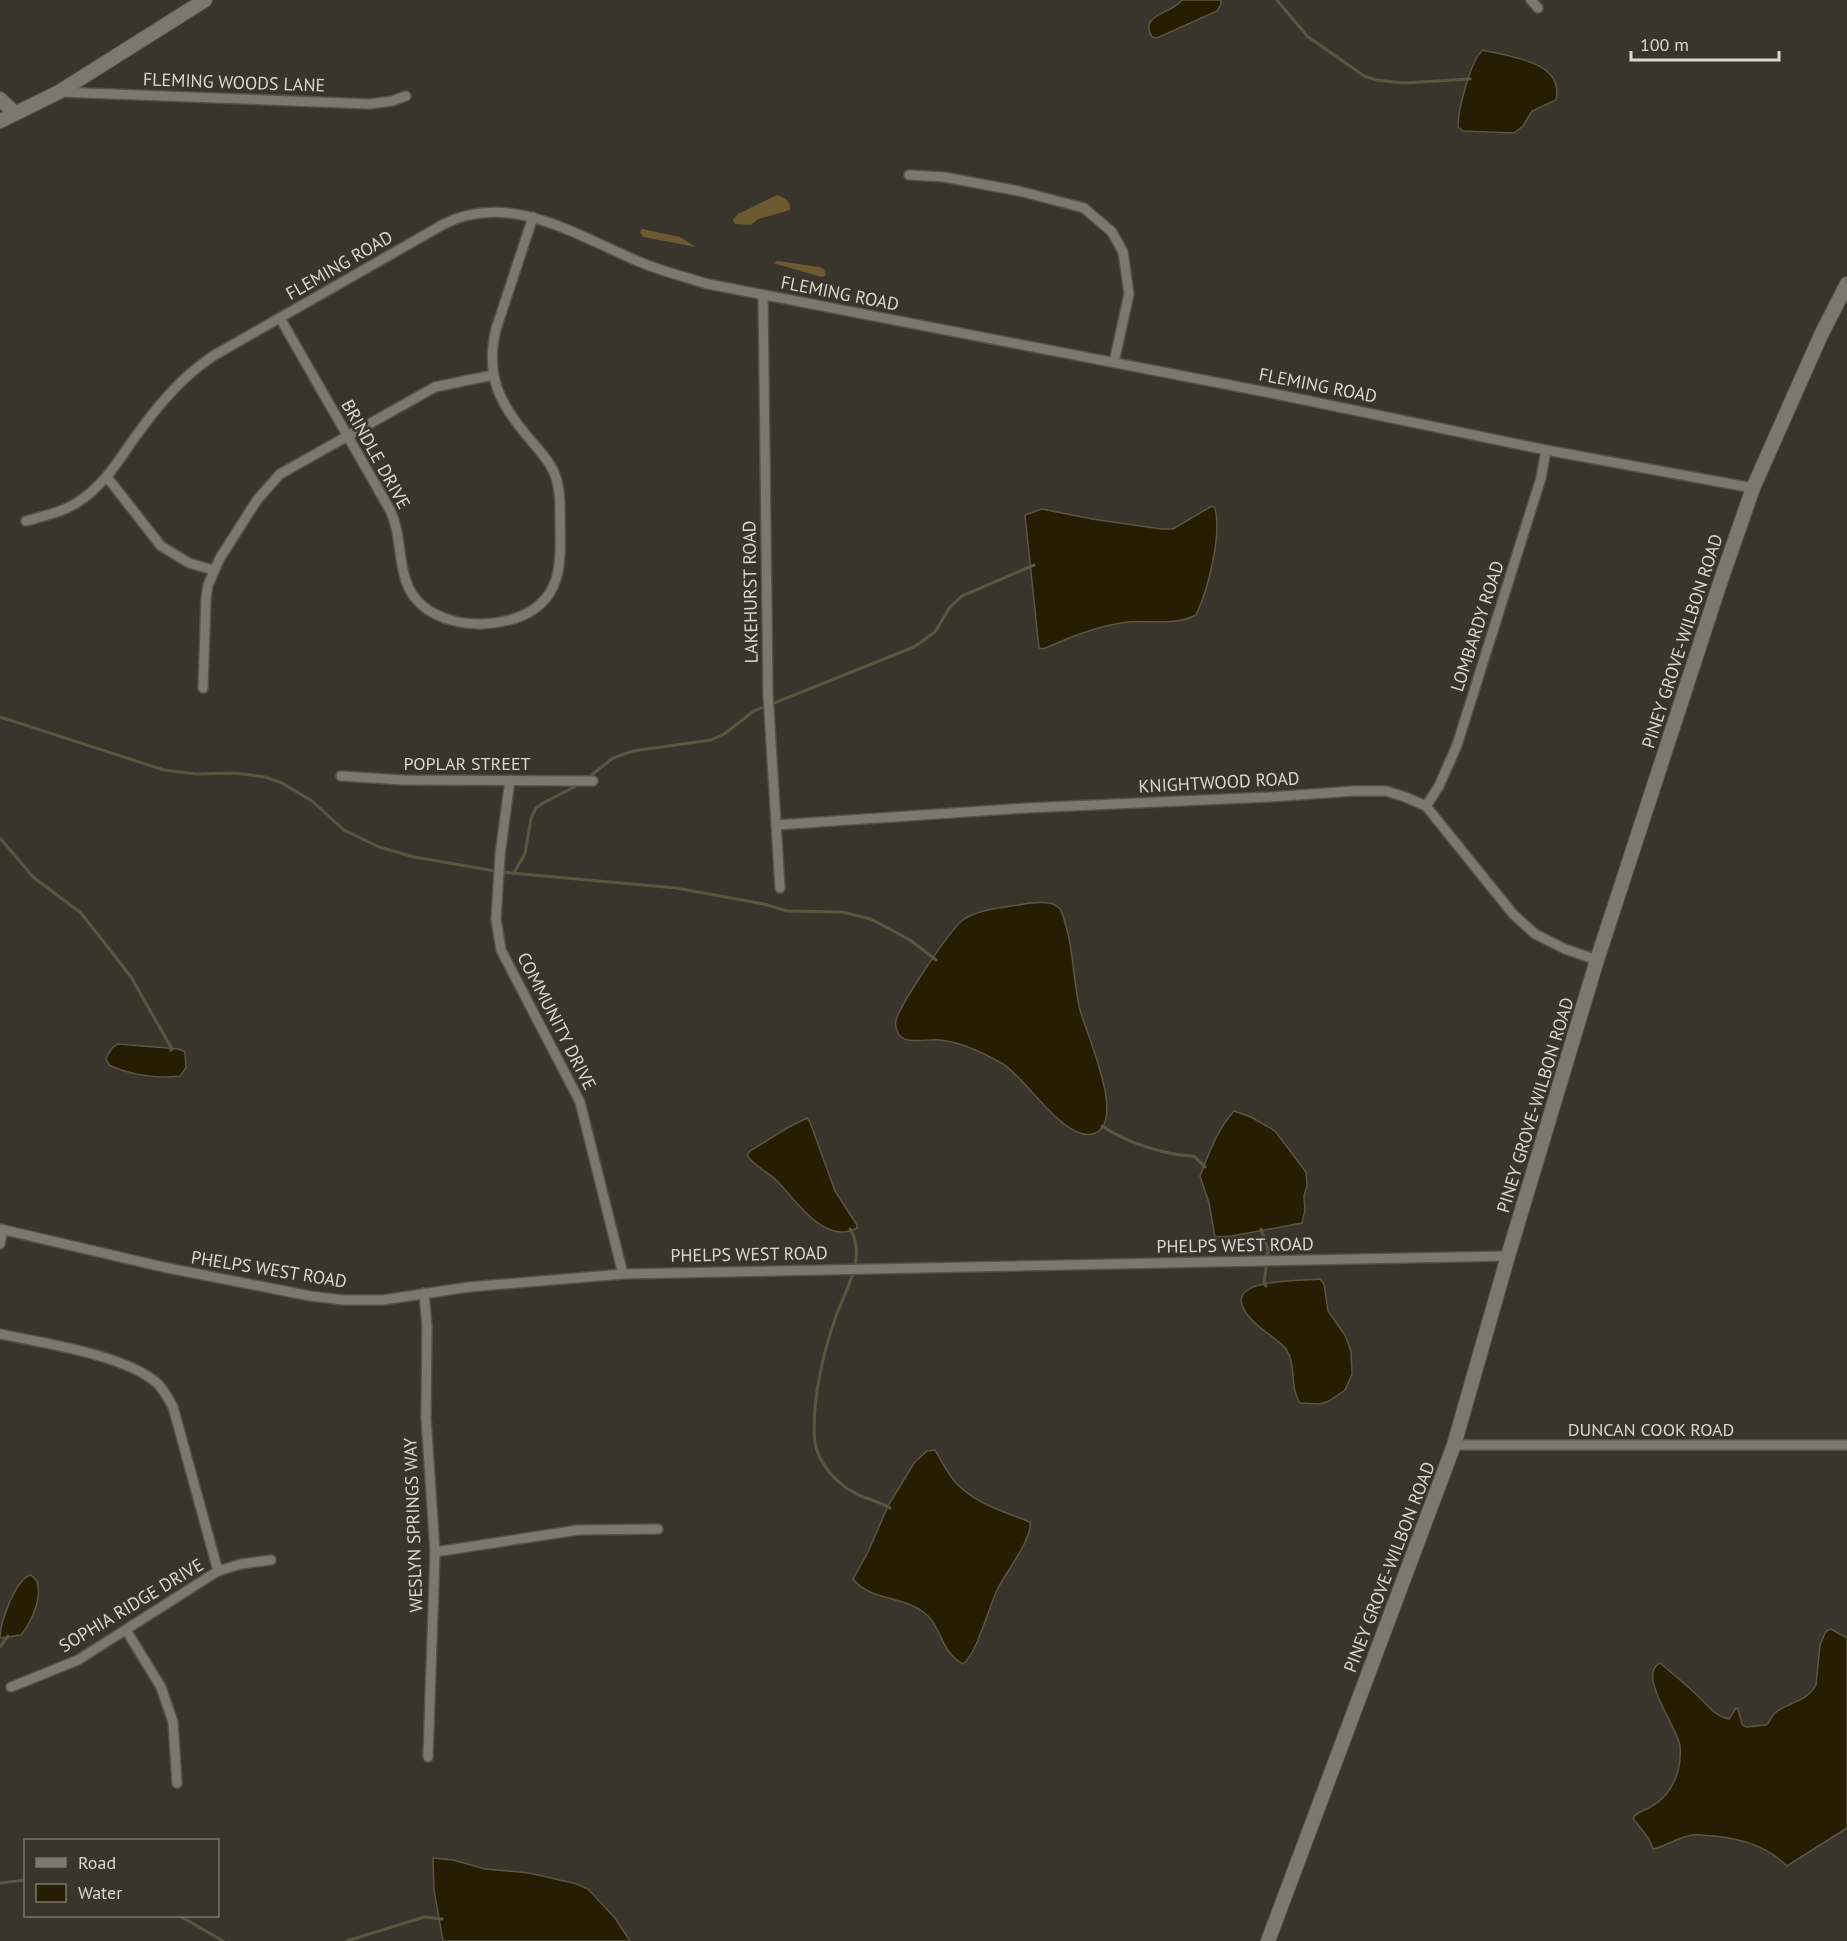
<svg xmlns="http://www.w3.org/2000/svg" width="1847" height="1941" font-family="'PT Sans',sans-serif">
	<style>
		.green { fill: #6c5b31 }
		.water { fill: #271d02; stroke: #5c5540; stroke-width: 1.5 }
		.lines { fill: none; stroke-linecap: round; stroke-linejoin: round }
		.stream { stroke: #5c5540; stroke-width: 3 }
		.street-casing { stroke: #54514a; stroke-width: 12 }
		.secondary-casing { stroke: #54514a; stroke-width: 16 }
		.street { stroke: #7c786e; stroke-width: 9 }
		.secondary { stroke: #7c786e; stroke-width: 14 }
		.labels { text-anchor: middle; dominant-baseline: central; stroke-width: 5; stroke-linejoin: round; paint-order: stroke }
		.street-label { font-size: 18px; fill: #d9d7d1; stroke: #39352c }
	</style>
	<rect width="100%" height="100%" fill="#39352c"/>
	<g class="green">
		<path d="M777,195C785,198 791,200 790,210L758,219L751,225L735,224L733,220L738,214Z"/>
		<path d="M642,229L680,237L696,247L643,237L640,232Z"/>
		<path d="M778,261L819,267L824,269L826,275L822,277L773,263Z"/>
	</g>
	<g class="water">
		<path d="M1182,0H1221V4L1217,11L1157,38L1152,37C1138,14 1172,14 1182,0Z"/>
		<path d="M1483,50C1509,57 1565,61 1556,100L1532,111L1523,126L1514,133L1463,131L1458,127C1458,110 1470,61 1483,50Z"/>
		<path d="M1212,506L1215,508C1222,535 1208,590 1196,615C1176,626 1149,620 1127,622C1097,626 1071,637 1043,649L1039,648L1025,515L1042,509L1092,519L1161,529H1173Z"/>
		<path d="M1030,903C1040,903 1052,900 1060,909C1063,913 1064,920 1066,926C1074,953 1073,982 1080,1010C1086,1033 1129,1126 1092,1134C1064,1141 1027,1079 1003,1064C984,1053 962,1042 940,1040C928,1038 904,1046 898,1033C896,1029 895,1024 896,1020C901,1003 951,928 964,919C982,908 1010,907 1030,903Z"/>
		<path d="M118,1044L179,1049L185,1052L186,1068L180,1076C158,1079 130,1075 109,1065L106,1058L112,1048Z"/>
		<path d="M1234,1111L1251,1117L1275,1131L1306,1172L1307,1186L1304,1196L1305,1210L1302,1223L1232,1236L1215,1237L1209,1203L1200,1176C1209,1153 1217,1130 1234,1111Z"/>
		<path d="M807,1118L810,1122L835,1191L857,1225V1228C823,1246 796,1199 775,1179C766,1171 754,1166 747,1155L750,1151L787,1128Z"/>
		<path d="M1320,1279L1324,1284L1328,1311L1345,1335L1351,1351L1352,1374L1345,1390L1329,1401L1320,1404L1300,1403C1289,1387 1297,1365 1286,1349C1276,1337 1260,1330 1250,1318C1214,1276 1300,1282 1320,1279Z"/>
		<path d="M935,1450C940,1459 946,1470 952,1478C971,1503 1003,1511 1030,1522C1033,1538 1006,1572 998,1588C989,1606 977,1654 963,1664C940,1651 943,1631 928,1616C907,1595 871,1602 853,1579L868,1552L888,1506L914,1463L927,1451Z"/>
		<path d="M31,1575L37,1581C42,1599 32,1621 21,1635L0,1638C0,1623 15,1579 31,1575Z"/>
		<path d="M1831,1629L1847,1638V1828L1787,1866C1767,1846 1742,1839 1715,1836C1708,1836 1700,1834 1692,1835C1678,1837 1665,1847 1653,1849L1649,1839L1633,1818C1637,1811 1645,1811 1652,1806C1673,1794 1682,1770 1680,1746C1678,1728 1636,1674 1660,1663C1673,1674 1687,1685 1699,1697C1709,1707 1715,1716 1729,1719L1736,1708L1738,1709L1742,1724L1746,1727L1766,1725C1772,1720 1772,1713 1779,1710C1793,1701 1807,1701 1816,1685L1820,1645L1826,1631Z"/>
		<path d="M433,1858L453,1860L485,1869L529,1873L577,1884L588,1889L615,1918L630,1941H443L434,1890Z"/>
	</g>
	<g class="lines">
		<g class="stream">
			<path d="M1277,0L1307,36L1364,76L1376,80L1404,83L1470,79"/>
			<path d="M0,717L164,770L196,774L235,773L265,777L282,783L312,801L344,830L379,847L414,857L501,872L676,888L764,904L787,911L842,912L871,919L910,940L936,960"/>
			<path d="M588,778L613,758L633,751L711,740L724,734L754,711L914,647L935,632L950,607L962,596L1034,565"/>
			<path d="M0,838L33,877L81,913L131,977L172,1049L171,1050"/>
			<path d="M513,874L525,854L531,818L536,808L543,803L580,784"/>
			<path d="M1102,1126C1125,1142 1167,1156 1194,1156L1205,1167"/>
			<path d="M850,1229C867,1256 846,1289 836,1316C823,1353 811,1403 815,1442C817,1456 827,1472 838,1481C857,1499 871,1497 890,1508"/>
			<path d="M1261,1229L1268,1249L1264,1284L1266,1286"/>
			<path d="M0,1647L8,1636"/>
			<path d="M0,1883L26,1880"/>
			<path d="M180,1916L223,1941"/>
			<path d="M347,1941L424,1917L442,1919"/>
		</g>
		<defs>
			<g id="street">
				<path d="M1531,0L1538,8"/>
				<path d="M59,92L370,104L392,101L406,96"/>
				<path d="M909,175L944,177L1019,191L1084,208L1112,232L1123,252L1129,294L1114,362"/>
				<path d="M763,295L768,694L780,888"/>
				<path d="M280,318L390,510C401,533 398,558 406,581C420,624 479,631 516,618C562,602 561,565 560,524C560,506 561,487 553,470C547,458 537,448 528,437C499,403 485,375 496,329L533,217"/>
				<path d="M107,477L161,546L189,563L213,570"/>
				<path d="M26,521C43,516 63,512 78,502C103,486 117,463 133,440C156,408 180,378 213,356L444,224C515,189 584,241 650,266C669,273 688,278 708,284L1271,393L1546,450L1753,488"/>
				<path d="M203,688L206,598L208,585L220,558L257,500L280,474L435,387L493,375"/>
				<path d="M341,776L403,780L593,781"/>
				<path d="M510,780L500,855L496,919L501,950L580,1102L623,1274"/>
				<path d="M1426,806L1439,786L1457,745L1541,478L1546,450"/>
				<path d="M776,825L1027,808L1269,797L1354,791H1386L1405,797L1426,806L1513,914L1535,934L1565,949L1597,960"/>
				<path d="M0,1229L163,1267L310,1296L343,1300H383L469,1287L623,1274L1508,1256"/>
				<path d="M0,1244L3,1230"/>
				<path d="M424,1293L427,1326L426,1418L435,1552L428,1757"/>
				<path d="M0,1334C42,1343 127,1355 158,1384C164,1390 169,1400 173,1407L218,1571"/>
				<path d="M1454,1445H1847"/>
				<path d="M435,1552L578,1530L658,1529"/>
				<path d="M126,1630L161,1687L173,1722L177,1783"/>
				<path d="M11,1687L78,1660L218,1571L241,1564L271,1560"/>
			</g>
			<g id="secondary">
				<path d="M0,99L15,113"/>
				<path d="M0,121L59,92L205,0"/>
				<path d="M1268,1941L1454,1445L1508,1256L1597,960L1720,583L1753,488L1821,335L1847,284"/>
			</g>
		</defs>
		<use href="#street" class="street-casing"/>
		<use href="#secondary" class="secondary-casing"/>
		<use href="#street" class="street"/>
		<use href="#secondary" class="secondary"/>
	</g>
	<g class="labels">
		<g class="street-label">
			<text transform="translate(234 82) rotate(2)">FLEMING WOODS LANE</text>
			<text transform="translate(339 265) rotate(-30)">FLEMING ROAD</text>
			<text transform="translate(840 293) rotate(11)">FLEMING ROAD</text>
			<text transform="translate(1318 385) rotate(11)">FLEMING ROAD</text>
			<text transform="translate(376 454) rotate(61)">BRINDLE DRIVE</text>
			<text transform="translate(750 592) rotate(-91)">LAKEHURST ROAD</text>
			<text transform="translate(1477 626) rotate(-72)">LOMBARDY ROAD</text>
			<text transform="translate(1682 641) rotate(-72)">PINEY GROVE-WILBON ROAD</text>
			<text x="467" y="763">POPLAR STREET</text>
			<text transform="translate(1219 782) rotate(-3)">KNIGHTWOOD ROAD</text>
			<text transform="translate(557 1021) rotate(63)">COMMUNITY DRIVE</text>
			<text transform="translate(1535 1105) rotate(-73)">PINEY GROVE-WILBON ROAD</text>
			<text transform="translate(1235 1245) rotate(-1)">PHELPS WEST ROAD</text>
			<text transform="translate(749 1254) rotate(-1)">PHELPS WEST ROAD</text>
			<text transform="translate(269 1269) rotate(9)">PHELPS WEST ROAD</text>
			<text x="1651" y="1429">DUNCAN COOK ROAD</text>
			<text transform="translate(413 1525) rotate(-92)">WESLYN SPRINGS WAY</text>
			<text transform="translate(1389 1567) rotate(-69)">PINEY GROVE-WILBON ROAD</text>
			<text transform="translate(131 1605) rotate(-31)">SOPHIA RIDGE DRIVE</text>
		</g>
	</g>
	<rect x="24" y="1839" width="195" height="78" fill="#39352c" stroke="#79766e" stroke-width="1.5"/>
	<rect x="36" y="1858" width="30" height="9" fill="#7c786e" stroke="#79766e" stroke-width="1.5"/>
	<text x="78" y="1869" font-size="18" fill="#d9d7d1">Road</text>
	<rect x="36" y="1884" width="30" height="18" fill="#271d02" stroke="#79766e" stroke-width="1.5"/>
	<text x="78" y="1899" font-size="18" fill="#d9d7d1">Water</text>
	<path d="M1631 51v9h148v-9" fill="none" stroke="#d9d7d1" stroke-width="3"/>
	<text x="1640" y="51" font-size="18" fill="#d9d7d1" stroke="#39352c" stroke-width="4.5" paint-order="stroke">100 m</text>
</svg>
